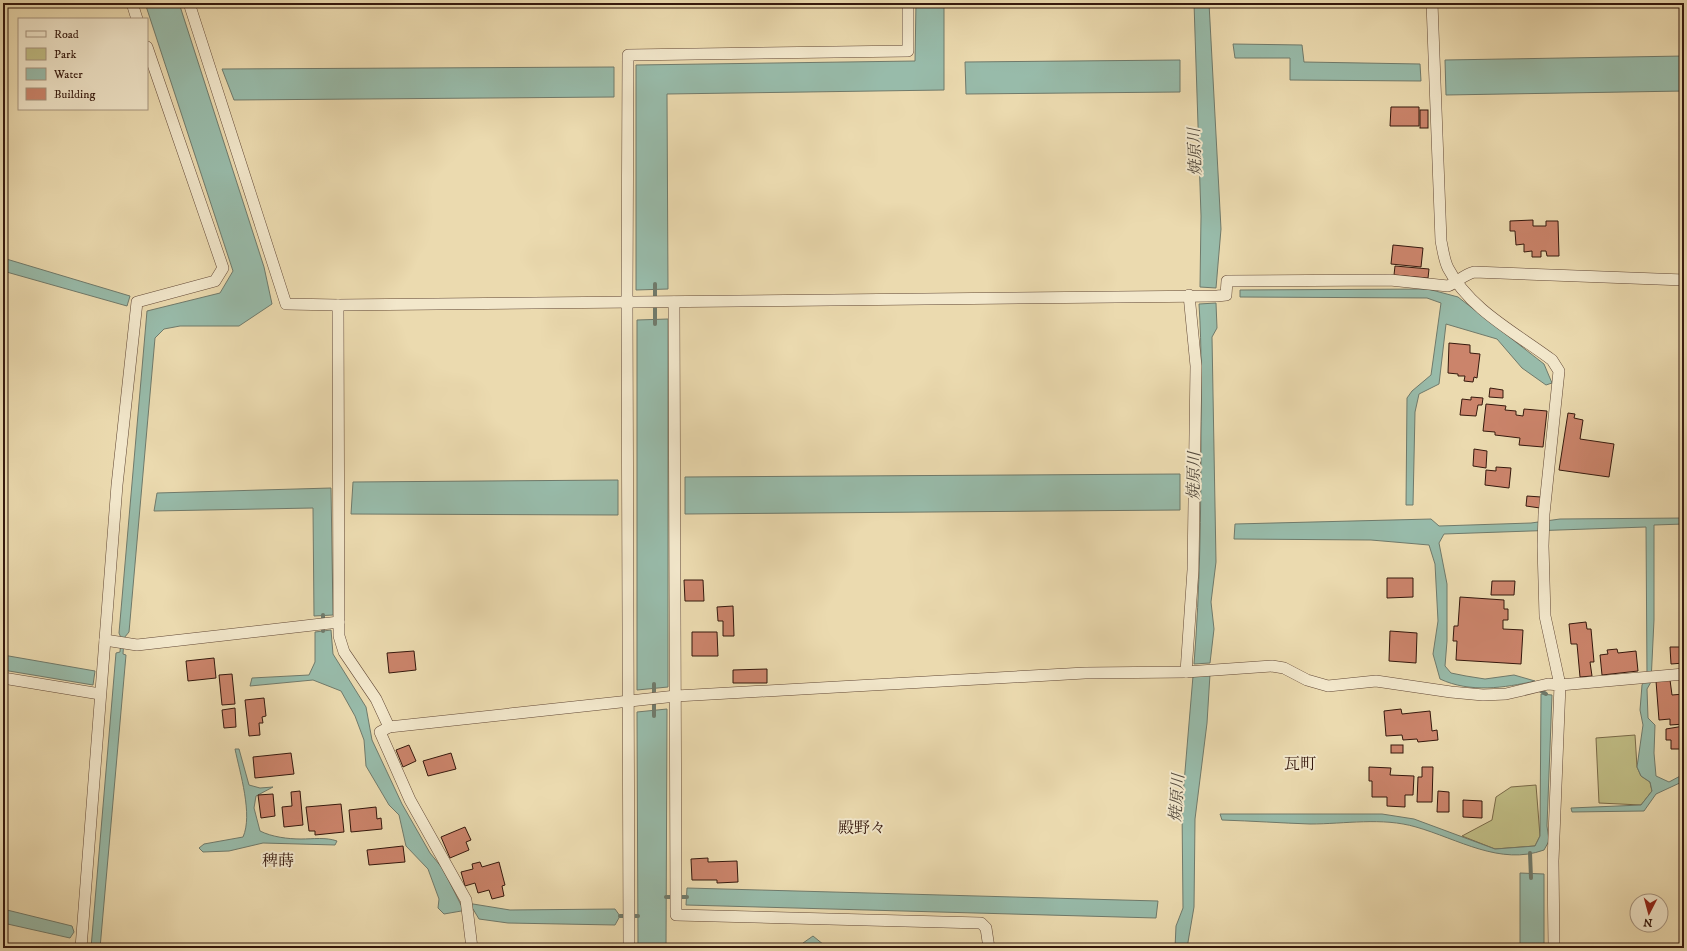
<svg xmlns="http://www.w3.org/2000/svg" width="1687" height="951" font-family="'IM FELL DW Pica','Noto Serif JP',serif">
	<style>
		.green { fill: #c0bd85; stroke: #7a6a49 }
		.water { fill: #98bbaa; stroke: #707a6b }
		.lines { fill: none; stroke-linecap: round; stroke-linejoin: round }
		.stream { stroke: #707a6b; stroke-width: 4 }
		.building { fill: #cb846b; stroke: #35180d }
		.minor-casing { stroke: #624836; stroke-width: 12 }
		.minor { stroke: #f2e7cb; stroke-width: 11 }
		.labels { text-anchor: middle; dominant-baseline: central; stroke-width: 4; stroke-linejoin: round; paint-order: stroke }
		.water-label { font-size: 16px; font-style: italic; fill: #53493c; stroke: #f2e7cb }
		.neighbourhood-label { font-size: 16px; fill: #35180d; stroke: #f2e7cb }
	</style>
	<rect width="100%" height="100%" fill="#ebdaaf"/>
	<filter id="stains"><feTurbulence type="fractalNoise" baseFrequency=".005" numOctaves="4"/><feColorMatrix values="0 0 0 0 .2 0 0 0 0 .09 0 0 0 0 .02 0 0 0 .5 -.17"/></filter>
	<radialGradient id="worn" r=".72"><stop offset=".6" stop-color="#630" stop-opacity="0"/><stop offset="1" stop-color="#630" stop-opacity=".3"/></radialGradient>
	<g class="green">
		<path d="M1635,735L1637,767L1641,776L1650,782L1652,791L1641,805L1599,803L1596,738Z"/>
		<path d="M1536,785L1540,836L1535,846L1495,849L1462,836L1492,820L1496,797L1511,787Z"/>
	</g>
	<g class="water">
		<path d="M145,3H179L264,267L272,304L239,326H180L164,329L155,338L129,632L124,638L123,654L126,655L100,948H91L116,653L120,652L121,638L119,633L147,311L220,293L233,271Z"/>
		<path d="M916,3H944V90L667,94L668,289L636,290V65L915,61Z"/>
		<path d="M1194,3H1209L1221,229L1216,288L1200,287L1201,216Z"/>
		<path d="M1233,44L1302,45L1304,62L1420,64L1421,81L1290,80V58H1235Z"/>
		<path d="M1684,56V91L1446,95L1445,60Z"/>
		<path d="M1180,60V92L966,94L965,62Z"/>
		<path d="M614,67V97L234,100L222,69Z"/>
		<path d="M3,258L130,296L127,306L3,271Z"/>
		<path d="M1428,289L1458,297L1544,364L1552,383L1546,385L1522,368L1497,339L1446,324L1439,384L1419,394L1415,412L1413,505H1406L1407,398L1412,391L1431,375L1441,303L1427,298L1240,297V290Z"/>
		<path d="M1216,303L1217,328L1212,337L1216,562L1211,602L1214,629L1210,663L1194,664C1200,589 1201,513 1201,438C1201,394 1202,349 1199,304Z"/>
		<path d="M668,319V687L637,690V320Z"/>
		<path d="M1180,474V510L685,514V477Z"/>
		<path d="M618,480V515L351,514L353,482Z"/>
		<path d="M331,488L333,615L314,616L313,508L154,511L157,493Z"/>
		<path d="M1684,518V524L1654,525V620L1651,682L1647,689L1648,718L1655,725L1654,753L1656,776L1669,782L1684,774V781L1656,794L1644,811L1572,812L1571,808L1641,805L1652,791L1650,782L1641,776L1637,767L1643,725L1640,710L1642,685L1647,675L1646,527L1444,534L1439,543L1447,584V641L1445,666L1451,673L1466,676L1485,679L1514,675L1535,681C1504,688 1470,693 1440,679L1433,654L1438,621L1435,564L1429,545L1371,540L1234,539L1235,524L1431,519L1439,526L1531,523L1560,519Z"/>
		<path d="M331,630L333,654L366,707L372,740L402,804L430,853L443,869L461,905L473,904L510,910L615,909L620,916L615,925L508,923L479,919L473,909L444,914L438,908L439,899L428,869L406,846L399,815L389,805L366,766L364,740L355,716L341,691L313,680L250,686L252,678L309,675L315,662V632Z"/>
		<path d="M3,655L95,671L93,685L3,670Z"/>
		<path d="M1210,674L1207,723L1195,819L1194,907L1187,948H1175L1176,926L1183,908L1182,807L1193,676Z"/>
		<path d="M1541,694L1552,695L1547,826L1549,841L1544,850C1500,866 1458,839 1416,827C1382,817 1345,824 1310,824C1281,823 1252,821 1222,820L1220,814H1382L1414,819L1495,849L1535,846L1540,836Z"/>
		<path d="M667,709L666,948H638L637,712Z"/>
		<path d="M235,749H239L249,785L260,788L273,787L256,796L254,808L260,831C272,837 288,839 301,839C313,839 326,837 337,841L335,845L263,843L229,851L203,852L199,848L204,844L243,837C253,815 240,773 235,749Z"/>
		<path d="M1520,873L1544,874V948H1520Z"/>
		<path d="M687,888L1158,901L1156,918L686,905Z"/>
		<path d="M3,909L72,926L74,932L70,938L3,923Z"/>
		<path d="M813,936L824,945V948H803V943Z"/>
	</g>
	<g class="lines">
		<g class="stream">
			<path d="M655,324V284"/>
			<path d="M323,631V615"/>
			<path d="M1538,689L1546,694"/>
			<path d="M654,716V684"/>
			<path d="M1530,853L1531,878"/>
			<path d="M666,897H687"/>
			<path d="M620,916H638"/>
		</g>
	</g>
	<g class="building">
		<path d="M1391,107H1419V126H1390Z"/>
		<rect x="1420" y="110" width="8" height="18"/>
		<path d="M1533,220V226H1546V221H1558L1559,256H1547L1546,251H1541V257H1532V251L1524,252V244L1516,245L1515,231H1510V221Z"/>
		<path d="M1393,245L1423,248L1421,267L1391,264Z"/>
		<path d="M1395,266L1429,269L1428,278L1394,275Z"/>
		<path d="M1449,343L1470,345V353L1480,354L1477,378L1474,377L1473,382L1464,381L1465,376H1458V374L1448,373Z"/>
		<path d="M1490,388L1503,390V398L1489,397Z"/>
		<path d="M1471,397L1483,398L1482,405H1478L1476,416L1460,415L1462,399L1471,400Z"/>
		<path d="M1486,404L1506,406L1505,410L1516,411V415L1523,416L1524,409L1547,411L1543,447L1519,445L1520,438L1495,435V432L1483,431Z"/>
		<path d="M1568,413L1575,414L1574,418L1583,420L1580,439L1614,444L1609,477L1559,470Z"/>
		<path d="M1474,449L1487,451L1486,468L1473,466Z"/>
		<path d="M1496,467L1511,468L1509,488L1485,485L1486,470L1496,471Z"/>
		<path d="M1527,496L1541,497L1540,508L1526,506Z"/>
		<path d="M1387,578H1413V597L1387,598Z"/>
		<path d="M684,580H703L704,601H685Z"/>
		<path d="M1492,581H1515L1514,595H1491Z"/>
		<path d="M1460,597L1504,600V609H1508V620H1503V629L1523,630L1521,664L1456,660L1457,641H1453L1454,626H1458Z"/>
		<path d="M733,606L734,636H723V621H718L717,607Z"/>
		<path d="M1586,622L1587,629H1591L1594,662H1590L1592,676L1580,677L1577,644H1571L1569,624Z"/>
		<path d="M1390,631L1417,633L1416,663L1389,661Z"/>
		<path d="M692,632H717L718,656H692Z"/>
		<path d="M1670,647H1684V663L1671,664Z"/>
		<path d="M1617,649L1618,653L1636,651L1638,671L1602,675L1600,655L1608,654L1607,650Z"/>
		<path d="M414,651L416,670L389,673L387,653Z"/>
		<path d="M214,658L216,678L188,681L186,661Z"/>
		<path d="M767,669V683H733V670Z"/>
		<path d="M232,674L235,704L222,705L219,675Z"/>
		<path d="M1670,680L1672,695L1684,694V724L1670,725V719L1659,720L1656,681Z"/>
		<path d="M264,698L266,716L262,717L263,723H259L260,735L249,736L245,700Z"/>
		<path d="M235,708L236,727L224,728L222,710Z"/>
		<path d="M1401,709L1402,714L1430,711L1432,731L1437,730L1438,740L1418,742L1417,739L1403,740L1402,735L1386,736L1384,711Z"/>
		<path d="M1684,726V759L1682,758V749H1671V740H1666V729Z"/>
		<path d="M409,745L416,761L403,767L396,750Z"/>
		<rect x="1391" y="745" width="12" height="8"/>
		<path d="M291,753L294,774L255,778L253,757Z"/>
		<path d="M451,753L456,769L428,776L423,761Z"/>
		<path d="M1369,767L1391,768L1390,775L1414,776L1413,795H1405V807L1387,806V797H1372V781H1369Z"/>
		<path d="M1422,767H1433L1432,802H1417L1418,777H1422Z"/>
		<path d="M300,791L303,825L284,827L282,807L292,806L291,792Z"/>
		<path d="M1438,791L1449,792V812H1437Z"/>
		<path d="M273,794L275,816L261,818L258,795Z"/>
		<path d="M1463,800L1482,801V818L1463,817Z"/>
		<path d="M341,804L344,832L315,835V831H309L306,807Z"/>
		<path d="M376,807L377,819L381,818L382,829L351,832L349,810Z"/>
		<path d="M465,827L471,840L466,842L469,850L450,858L441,837Z"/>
		<path d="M403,846L405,862L369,865L367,850Z"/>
		<path d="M708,858V862L737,861L738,882L717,883V880H692L691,859Z"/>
		<path d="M480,862L482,867L499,862L505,885L502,886L504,896L492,899L489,890L478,893L475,883L465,886L461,872L473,869L472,864Z"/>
	</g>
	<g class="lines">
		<defs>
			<g id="minor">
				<path d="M132,3L137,19"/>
				<path d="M189,3L286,304L338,305L1217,296L1226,295L1227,281L1390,280L1448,286C1458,282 1463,275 1474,272L1684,280"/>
				<path d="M1432,3L1441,241C1443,250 1444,260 1448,268C1469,309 1516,333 1552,360L1559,371L1544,514L1543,546L1545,616L1560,685L1684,674"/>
				<path d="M674,302L676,915L981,923L986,928L989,948"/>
				<path d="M338,305L339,636L344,652L376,699L389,727"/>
				<path d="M105,640L137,645L339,622"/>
				<path d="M1186,672L1193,570L1196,366L1189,295"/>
				<path d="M3,678L100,694"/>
				<path d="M81,948L117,485L137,302L215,281L223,268L147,47"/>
				<path d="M472,948L466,900L410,800L380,732L389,727L676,696L1085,673L1186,672L1272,666L1284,668L1307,680L1328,686L1376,681L1451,692L1483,695L1506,694L1548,684L1560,685L1553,861L1554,948"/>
				<path d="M629,948L627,302L628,55L908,51V3"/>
			</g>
		</defs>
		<use href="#minor" class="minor-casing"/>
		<use href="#minor" class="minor"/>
	</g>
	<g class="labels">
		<g class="water-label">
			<text transform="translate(1195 152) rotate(-92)">焼原川</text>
			<text transform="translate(1194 476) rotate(-89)">焼原川</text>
			<text transform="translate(1177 798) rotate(-86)">焼原川</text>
		</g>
		<g class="neighbourhood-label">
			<text x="1300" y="764">瓦町</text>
			<text x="862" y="828">殿野々</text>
			<text x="278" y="861">稗蒔</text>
		</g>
	</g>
	<rect width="1687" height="951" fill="none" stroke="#ebdaaf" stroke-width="16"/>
	<rect x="4" y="4" width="1679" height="943" fill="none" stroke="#35180d" stroke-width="2"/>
	<rect x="8" y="8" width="1671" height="935" fill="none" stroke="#35180d"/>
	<rect x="18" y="18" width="130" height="92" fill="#f2e7cb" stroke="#a6947f"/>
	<rect x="26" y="31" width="20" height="6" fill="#f2e7cb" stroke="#a6947f"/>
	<text x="54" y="38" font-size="12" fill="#35180d">Road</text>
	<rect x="26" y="48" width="20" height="12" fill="#c0bd85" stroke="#a6947f"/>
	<text x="54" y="58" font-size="12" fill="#35180d">Park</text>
	<rect x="26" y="68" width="20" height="12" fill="#98bbaa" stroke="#a6947f"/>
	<text x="54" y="78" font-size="12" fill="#35180d">Water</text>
	<rect x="26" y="88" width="20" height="12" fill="#cb846b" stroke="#a6947f"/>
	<text x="54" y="98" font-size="12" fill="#35180d">Building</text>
	<g transform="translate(1649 913) rotate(186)"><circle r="19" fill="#f2e7cb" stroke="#a6947f"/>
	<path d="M0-3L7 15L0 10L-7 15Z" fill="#8f2418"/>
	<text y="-6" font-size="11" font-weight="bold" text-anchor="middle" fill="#35180d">N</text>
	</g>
	<rect width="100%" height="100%" filter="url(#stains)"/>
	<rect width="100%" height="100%" fill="url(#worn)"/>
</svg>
